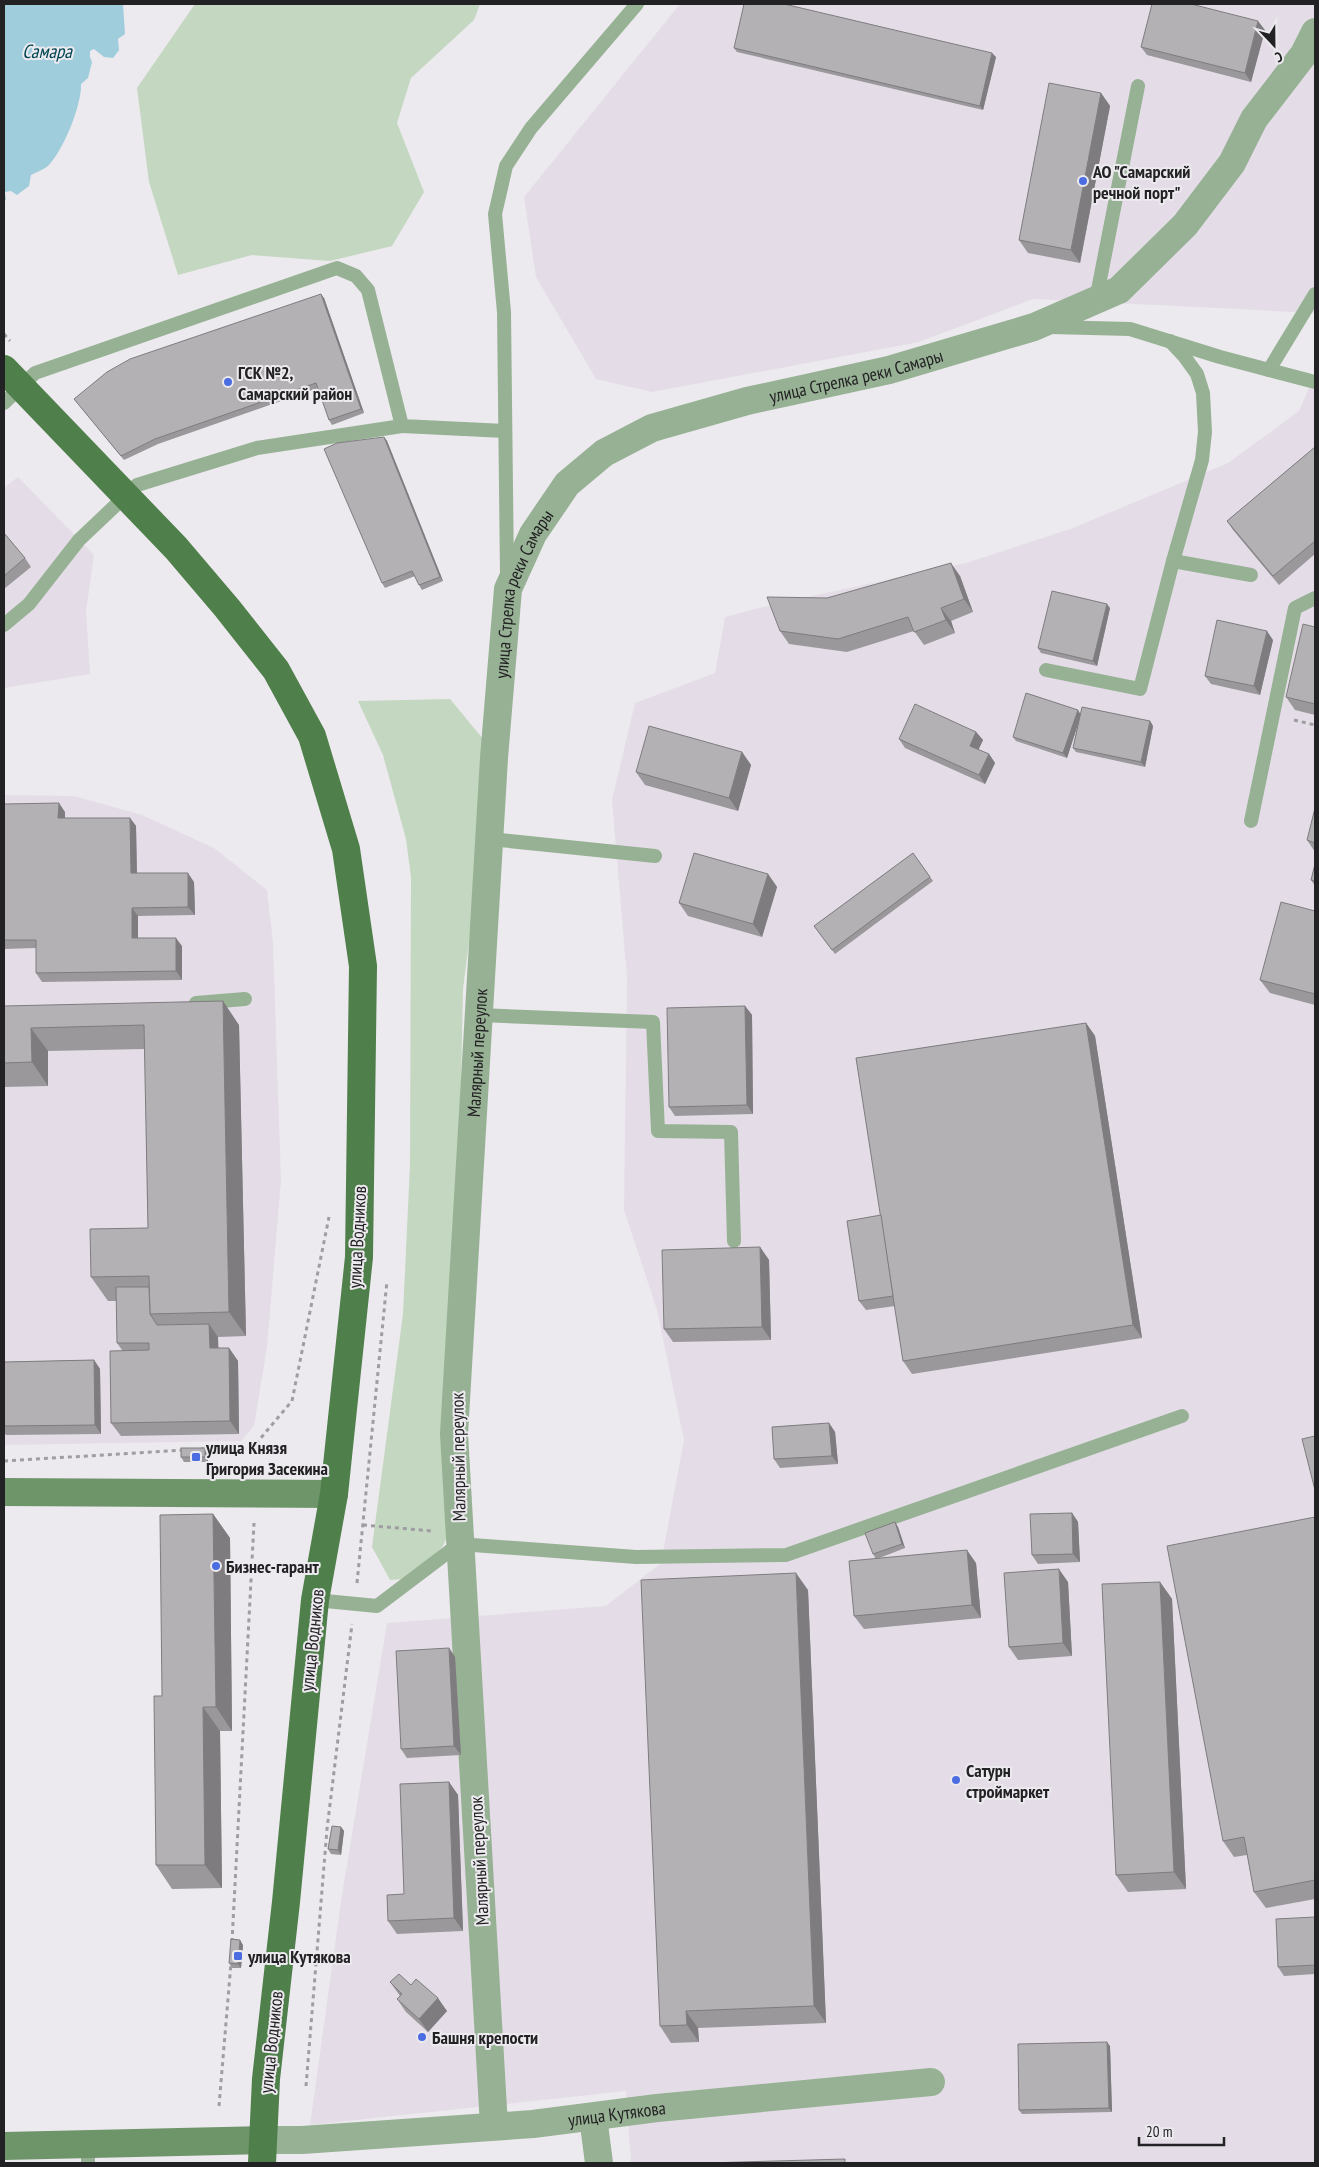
<svg xmlns="http://www.w3.org/2000/svg" width="1319" height="2167" font-family="'PT Sans Narrow',sans-serif">
	<style>
		.built { fill: #e4dde7 }
		.green { fill: #c4d7c0 }
		.water { fill: #a0cddc }
		.lines { fill: none; stroke-linecap: round; stroke-linejoin: round }
		.path { stroke: #9e9da0; stroke-width: 3; stroke-dasharray: 4 4; stroke-linecap: butt }
		.lane { stroke: #97b194; stroke-width: 14 }
		.street { stroke: #97b194; stroke-width: 28 }
		.secondary { stroke: #6e946a; stroke-width: 28 }
		.primary { stroke: #4f7f4b; stroke-width: 28 }
		.wall { fill: #9b989c }
		.shaded-wall { fill: #7e7c7f }
		.building { fill: #b4b1b5; stroke: #7e7c7f }
		.poi-dot { fill: #4b6de1; stroke: #eceaee; stroke-width: 2 }
		.labels { text-anchor: middle; dominant-baseline: central; stroke-width: 4; stroke-linejoin: round; paint-order: stroke }
		.poi-label { font-size: 18px; font-weight: bold; fill: #222123; stroke: #eceaee; text-anchor: start }
		.street-label { font-size: 18px; fill: #222123; stroke: #eceaee }
		.water-label { font-size: 19px; font-style: italic; fill: #004554; stroke: #eceaee }
	</style>
	<rect width="100%" height="100%" fill="#eceaee"/>
	<g class="built">
		<path d="M680,4H1315V313L1033,299L919,342L652,392L596,379L536,277L524,197Z"/>
		<path d="M1315,374V2163H631L626,2091L310,2125L341,1901L387,1623L606,1606L661,1563L684,1440L657,1310L624,1210L627,978L612,800L635,703L715,673L725,617L775,604L966,563L1073,528L1228,463L1299,411Z"/>
		<path d="M18,477L94,555L86,611L90,674L4,688V488Z"/>
		<path d="M4,795L74,796L142,815L214,848L267,890L273,942L281,1181L267,1347L254,1426L241,1441L4,1445Z"/>
	</g>
	<g class="green">
		<path d="M195,4H480L474,20L411,78L397,123L424,192L392,246L330,261L252,255L178,275L149,182L137,88Z"/>
		<path d="M450,699L488,745L482,838L463,989L459,1181L462,1502L443,1546L415,1578L390,1580L372,1547L403,1314L410,1165L411,877L406,839L383,755L358,701Z"/>
	</g>
	<path class="water" d="M4,4H123L125,34L118,39L119,50L113,58L104,57L94,49L90,51V57L92,62L88,78L81,84C82,105 63,151 48,166C43,170 36,172 31,175L29,186L17,195L11,191L5,192L6,200L4,201Z"/>
	<g class="lines">
		<g class="path">
			<path d="M4,334L10,341"/>
			<path d="M1294,720L1315,725"/>
			<path d="M201,1449L254,1446L292,1401L329,1217"/>
			<path d="M4,1461L185,1450"/>
			<path d="M363,1525L432,1531"/>
			<path d="M357,1583L387,1281"/>
			<path d="M232,1942L254,1523"/>
			<path d="M306,2086L327,1829L352,1624"/>
			<path d="M219,2106L231,1963"/>
		</g>
		<g class="lane">
			<path d="M1096,300L1138,86"/>
			<path d="M1050,327L1130,329L1220,357L1315,382"/>
			<path d="M1269,370L1315,294"/>
			<path d="M4,403L35,373L337,268L356,276L368,290L402,426L505,431"/>
			<path d="M1173,561L1251,575"/>
			<path d="M507,575L504,312L495,214L506,166L531,128L637,4"/>
			<path d="M4,625L29,604L79,540L137,485L257,448L402,426"/>
			<path d="M1046,670L1140,689L1173,561L1202,460L1205,432L1203,393L1197,374L1184,356L1170,341"/>
			<path d="M1251,821L1295,608L1315,598"/>
			<path d="M490,839L655,856"/>
			<path d="M196,1003L245,999"/>
			<path d="M479,1015L653,1022L658,1131L731,1132L734,1241"/>
			<path d="M315,1600L377,1606L459,1544L636,1557L786,1555L1182,1416"/>
			<path d="M88,2145V2163"/>
		</g>
		<g class="street">
			<path d="M593,2117L599,2163"/>
			<path id="s1" d="M494,2126L454,1434L494,758L508,589L533,534L567,484L604,453L652,428L747,401L889,370L1034,327L1119,290L1185,225L1232,163L1254,119L1304,54L1315,32"/>
			<path id="s2" d="M262,2140H302L533,2124L657,2108L931,2082"/>
		</g>
		<g class="secondary">
			<path d="M4,1492L334,1494"/>
			<path d="M4,2146L262,2140"/>
		</g>
		<path class="primary" d="M4,369L176,548L227,608L276,670L312,736L346,849L363,966L359,1257L334,1494L315,1600L286,1902L266,2079L262,2163"/>
	</g>
	<g class="wall">
		<path d="M1265,30L1251,82L1147,55L1141,47Z"/>
		<path d="M734,48L996,57L983,110L737,52Z"/>
		<path d="M1101,93L1110,106L1080,263L1028,253L1019,240Z"/>
		<path d="M324,298L364,413L332,425L329,420L318,388L158,444L124,460L74,399Z"/>
		<path d="M384,437L387,441L443,581L422,590L419,585L415,576L385,588L382,583Z"/>
		<path d="M1315,447V554L1279,585L1233,530L1227,521Z"/>
		<path d="M4,533L25,558L31,567L4,589Z"/>
		<path d="M960,576L973,612L951,621L955,633L924,645L914,631L847,652L789,644L780,631L827,598Z"/>
		<path d="M1110,608L1097,666L1041,653L1038,648Z"/>
		<path d="M1315,627V715L1295,710L1286,697Z"/>
		<path d="M1273,640L1260,695L1211,684L1205,676Z"/>
		<path d="M1080,713L1150,721L1153,726L1145,767L1076,752L1073,748L1078,724L1067,758L1016,741L1013,737Z"/>
		<path d="M976,732L983,740L978,750L989,754L995,763L985,784L905,748L899,739Z"/>
		<path d="M742,752L751,765L738,811L645,785L636,772Z"/>
		<path d="M4,804L65,812V818H130L136,826L137,873L194,882L195,915L138,916V938L182,946V980L42,982L36,973V948L4,949Z"/>
		<path d="M1315,808V852L1307,840Z"/>
		<path d="M913,853L933,881L835,954L814,926Z"/>
		<path d="M1315,864V886L1311,880Z"/>
		<path d="M768,874L777,887L762,937L688,916L679,903Z"/>
		<path d="M1315,911V1005L1270,993L1260,980Z"/>
		<path d="M4,1006L239,1025L246,1336L218,1337V1348H229L238,1361L239,1434L121,1436L111,1423L122,1350L117,1343V1301H108L91,1277L148,1228L145,1049L48,1051V1086L4,1087Z"/>
		<path d="M745,1006L752,1015L753,1114L675,1116L669,1107Z"/>
		<path d="M1086,1023L1095,1036L1142,1338L912,1374L903,1361L895,1306L866,1310L859,1301L881,1215Z"/>
		<path d="M760,1247L769,1260L771,1340L673,1342L664,1329Z"/>
		<path d="M94,1360L100,1369L101,1434L6,1435L4,1432V1362Z"/>
		<path d="M829,1423L835,1432L838,1464L780,1468L774,1459Z"/>
		<path d="M208,1453V1462H184L181,1457Z"/>
		<path d="M1072,1513L1078,1522L1080,1562L1038,1564L1032,1555Z"/>
		<path d="M213,1514L230,1538L232,1731H220L222,1888L172,1889L156,1865L162,1696Z"/>
		<path d="M1315,1517V1899L1266,1908L1254,1892L1247,1855L1234,1857L1223,1841Z"/>
		<path d="M895,1522L898,1527L905,1548L877,1559L976,1563L981,1618L864,1629L854,1616L876,1559L873,1554Z"/>
		<path d="M1068,1582L1072,1656L1018,1660L1009,1647Z"/>
		<path d="M1160,1582L1172,1599L1186,1889L1128,1892L1116,1875Z"/>
		<path d="M808,1590L826,2023L698,2028L699,2042L671,2043L660,2026Z"/>
		<path d="M449,1648L455,1657L461,1755L407,1758L401,1749Z"/>
		<path d="M449,1782L458,1795L463,1931L397,1934L388,1921L404,1894Z"/>
		<path d="M341,1827L344,1831L341,1855L331,1854L328,1849Z"/>
		<path d="M1315,1917V1974L1284,1976L1278,1967Z"/>
		<path d="M243,1945L241,1968H232L229,1963Z"/>
		<path d="M390,1982L411,1985L447,2011L428,2032L406,2012L397,1999L400,1996Z"/>
		<path d="M1110,2046L1112,2112L1022,2114L1019,2110Z"/>
	</g>
	<g class="shaded-wall">
		<path d="M1258,21L1265,30L1251,82L1245,73Z"/>
		<path d="M992,53L996,57L983,110L980,106Z"/>
		<path d="M1101,93L1110,106L1080,263L1071,250Z"/>
		<path d="M321,294L324,298L364,413L361,409Z"/>
		<path d="M384,437L387,441L443,581L440,577Z"/>
		<path d="M951,563L960,576L973,612L964,599Z"/>
		<path d="M1107,604L1110,608L1097,666L1093,661Z"/>
		<path d="M941,608L951,621L955,633L946,620Z"/>
		<path d="M1267,631L1273,640L1260,695L1254,686Z"/>
		<path d="M1078,710L1081,715L1067,758L1063,753Z"/>
		<path d="M1150,721L1153,726L1145,767L1141,762Z"/>
		<path d="M976,732L983,740L976,755L970,746Z"/>
		<path d="M742,752L751,765L738,811L729,798Z"/>
		<path d="M989,754L995,763L985,784L979,775Z"/>
		<path d="M59,803L65,812V827L58,818Z"/>
		<path d="M130,818L136,826L137,882L131,873Z"/>
		<path d="M188,873L194,882L195,915L188,907Z"/>
		<path d="M768,874L777,887L762,937L753,924Z"/>
		<path d="M132,908L138,916V947L132,938Z"/>
		<path d="M176,938L182,946V980L176,971Z"/>
		<path d="M223,1001L239,1025L246,1336L229,1312Z"/>
		<path d="M745,1006L752,1015L753,1114L747,1105Z"/>
		<path d="M1086,1023L1095,1036L1142,1338L1133,1325Z"/>
		<path d="M31,1028L48,1051V1086L32,1062Z"/>
		<path d="M760,1247L769,1260L771,1340L762,1327Z"/>
		<path d="M209,1324L218,1337L219,1361L210,1348Z"/>
		<path d="M229,1348L238,1361L239,1434L230,1421Z"/>
		<path d="M94,1360L100,1369L101,1434L95,1425Z"/>
		<path d="M829,1423L835,1432L838,1464L832,1456Z"/>
		<path d="M205,1448L208,1453V1462L205,1457Z"/>
		<path d="M1072,1513L1078,1522L1080,1562L1073,1554Z"/>
		<path d="M213,1514L230,1538L232,1731L216,1707Z"/>
		<path d="M895,1522L898,1527L905,1548L902,1544Z"/>
		<path d="M967,1550L976,1563L981,1618L972,1605Z"/>
		<path d="M1059,1569L1068,1582L1072,1656L1063,1643Z"/>
		<path d="M796,1573L808,1590L826,2023L814,2006Z"/>
		<path d="M1160,1582L1172,1599L1186,1889L1174,1872Z"/>
		<path d="M449,1648L455,1657L461,1755L454,1746Z"/>
		<path d="M203,1707L220,1731L222,1888L205,1865Z"/>
		<path d="M449,1782L458,1795L463,1931L454,1918Z"/>
		<path d="M341,1827L344,1831L341,1855L338,1850Z"/>
		<path d="M240,1940L243,1945L241,1968L238,1964Z"/>
		<path d="M438,1998L447,2011L428,2032L419,2019Z"/>
		<path d="M686,2011L698,2028L699,2042L687,2025Z"/>
		<path d="M1107,2042L1110,2046L1112,2112L1109,2108Z"/>
	</g>
	<g class="building">
		<path d="M744,4H784L992,53L980,106L734,48Z"/>
		<path d="M1152,4H1191L1258,21L1245,73L1141,47Z"/>
		<path d="M1049,83L1101,93L1071,250L1019,240Z"/>
		<path d="M321,294L361,409L329,420L316,383L155,439L121,456L74,399L107,372L130,359Z"/>
		<path d="M384,437L440,577L419,585L412,571L382,583L324,449L337,443Z"/>
		<path d="M1315,447V541L1273,576L1227,521Z"/>
		<path d="M4,533L25,558L4,576Z"/>
		<path d="M951,563L964,599L941,608L946,620L914,632L908,617L838,639L780,631L767,597L827,598Z"/>
		<path d="M1052,591L1107,604L1093,661L1038,648Z"/>
		<path d="M1217,620L1267,631L1254,686L1205,676Z"/>
		<path d="M1303,624L1315,627V704L1286,697Z"/>
		<path d="M1026,693L1078,710L1063,753L1013,737Z"/>
		<path d="M915,704L976,732L970,746L989,754L979,775L899,739Z"/>
		<path d="M1082,707L1150,721L1141,762L1073,748Z"/>
		<path d="M649,726L742,752L729,798L636,772Z"/>
		<path d="M59,803L58,818H130L131,873H188V907L132,908V938H176V971L36,973V940H4V804Z"/>
		<path d="M1315,808V843L1307,840Z"/>
		<path d="M694,853L768,874L753,924L679,903Z"/>
		<path d="M913,853L930,877L832,950L814,926Z"/>
		<path d="M1315,864V881L1311,880Z"/>
		<path d="M1281,902L1315,911V994L1260,980Z"/>
		<path d="M223,1001L229,1312L150,1314L149,1276L91,1277L90,1229L148,1228L144,1025L31,1028L32,1062L4,1063V1006Z"/>
		<path d="M745,1006L747,1105L669,1107L667,1008Z"/>
		<path d="M1086,1023L1133,1325L903,1361L856,1058Z"/>
		<path d="M881,1215L893,1296L859,1301L847,1221Z"/>
		<path d="M760,1247L762,1327L664,1329L662,1250Z"/>
		<path d="M116,1287H149L150,1314L157,1325L209,1324L210,1348H229L230,1421L111,1423L110,1351L149,1350V1343H117Z"/>
		<path d="M94,1360L95,1425L4,1426V1362Z"/>
		<path d="M829,1423L832,1456L774,1459L772,1427Z"/>
		<path d="M1315,1436V1490L1302,1439Z"/>
		<rect x="181" y="1448" width="24" height="9"/>
		<path d="M1072,1513L1073,1554L1032,1555L1030,1514Z"/>
		<path d="M213,1514L216,1707H203L205,1865H156L154,1696H162L160,1515Z"/>
		<path d="M1315,1517V1880L1254,1892L1244,1837L1223,1841L1167,1546Z"/>
		<path d="M895,1522L902,1544L873,1554L865,1533Z"/>
		<path d="M967,1550L972,1605L854,1616L849,1561Z"/>
		<path d="M1059,1569L1063,1643L1009,1647L1004,1573Z"/>
		<path d="M796,1573L814,2006L686,2011L687,2025L660,2026L641,1580Z"/>
		<path d="M1160,1582L1174,1872L1116,1875L1102,1584Z"/>
		<path d="M449,1648L454,1746L401,1749L396,1651Z"/>
		<path d="M449,1782L454,1918L388,1921L387,1895L404,1894L400,1784Z"/>
		<path d="M332,1826L341,1827L338,1850L328,1849Z"/>
		<path d="M1315,1917V1965L1278,1967L1276,1919Z"/>
		<path d="M231,1939L240,1940L238,1964L229,1963Z"/>
		<path d="M399,1974L411,1985L416,1979L438,1998L419,2019L397,1999L402,1994L390,1982Z"/>
		<path d="M1107,2042L1109,2108L1019,2110L1018,2044Z"/>
		<path d="M845,2159V2163H706Z"/>
	</g>
	<g class="poi-dot">
		<circle cx="1083" cy="181" r="5"/>
		<circle cx="228" cy="382" r="5"/>
		<rect x="191" y="1452" width="10" height="10" rx="2.5"/>
		<circle cx="216" cy="1566" r="5"/>
		<circle cx="956" cy="1780" r="5"/>
		<rect x="233" y="1951" width="10" height="10" rx="2.5"/>
		<circle cx="422" cy="2037" r="5"/>
	</g>
	<g class="labels">
		<g class="poi-label">
			<text x="1093" y="171">АО "Самарский<tspan x="1093" dy="21">речной порт"</tspan></text>
			<text x="238" y="372">ГСК №2,<tspan x="238" dy="21">Самарский район</tspan></text>
			<text x="206" y="1447">улица Князя<tspan x="206" dy="21">Григория Засекина</tspan></text>
			<text x="226" y="1566">Бизнес-гарант</text>
			<text x="966" y="1770">Сатурн<tspan x="966" dy="21">строймаркет</tspan></text>
			<text x="248" y="1956">улица Кутякова</text>
			<text x="432" y="2037">Башня крепости</text>
		</g>
		<g class="street-label">
			<text stroke="none"><textPath href="#s1" startOffset="1974">улица Стрелка реки Самары</textPath></text>
			<text stroke="none"><textPath href="#s1" startOffset="1539">улица Стрелка реки Самары</textPath></text>
			<text stroke="none"><textPath href="#s1" startOffset="1075">Малярный переулок</textPath></text>
			<text transform="translate(357 1237) rotate(-87)">улица Водников</text>
			<text transform="translate(458 1457) rotate(-91)">Малярный переулок</text>
			<text transform="translate(312 1640) rotate(-84)">улица Водников</text>
			<text transform="translate(479 1861) rotate(-93)">Малярный переулок</text>
			<text transform="translate(271 2042) rotate(-84)">улица Водников</text>
			<text stroke="none"><textPath href="#s2" startOffset="356">улица Кутякова</textPath></text>
		</g>
		<g class="water-label">
			<text x="47" y="51">Самара</text>
		</g>
	</g>
	<rect width="1319" height="2167" fill="none" stroke="#222123" stroke-width="10"/>
	<g transform="translate(1274 45) rotate(158)" stroke="#eceaee" stroke-width="4" paint-order="stroke">
	<path d="M0-4L9 19L0 12L-9 19Z" fill="#222123"/>
	<text y="-8" font-size="14" font-weight="bold" text-anchor="middle" fill="#222123">С</text>
	</g>
	<path d="M1139 2137v8h85v-8" fill="none" stroke="#222123" stroke-width="2.5"/>
	<text x="1146" y="2137" font-size="15" fill="#222123" stroke="#eceaee" stroke-width="4" paint-order="stroke">20 m</text>
</svg>
